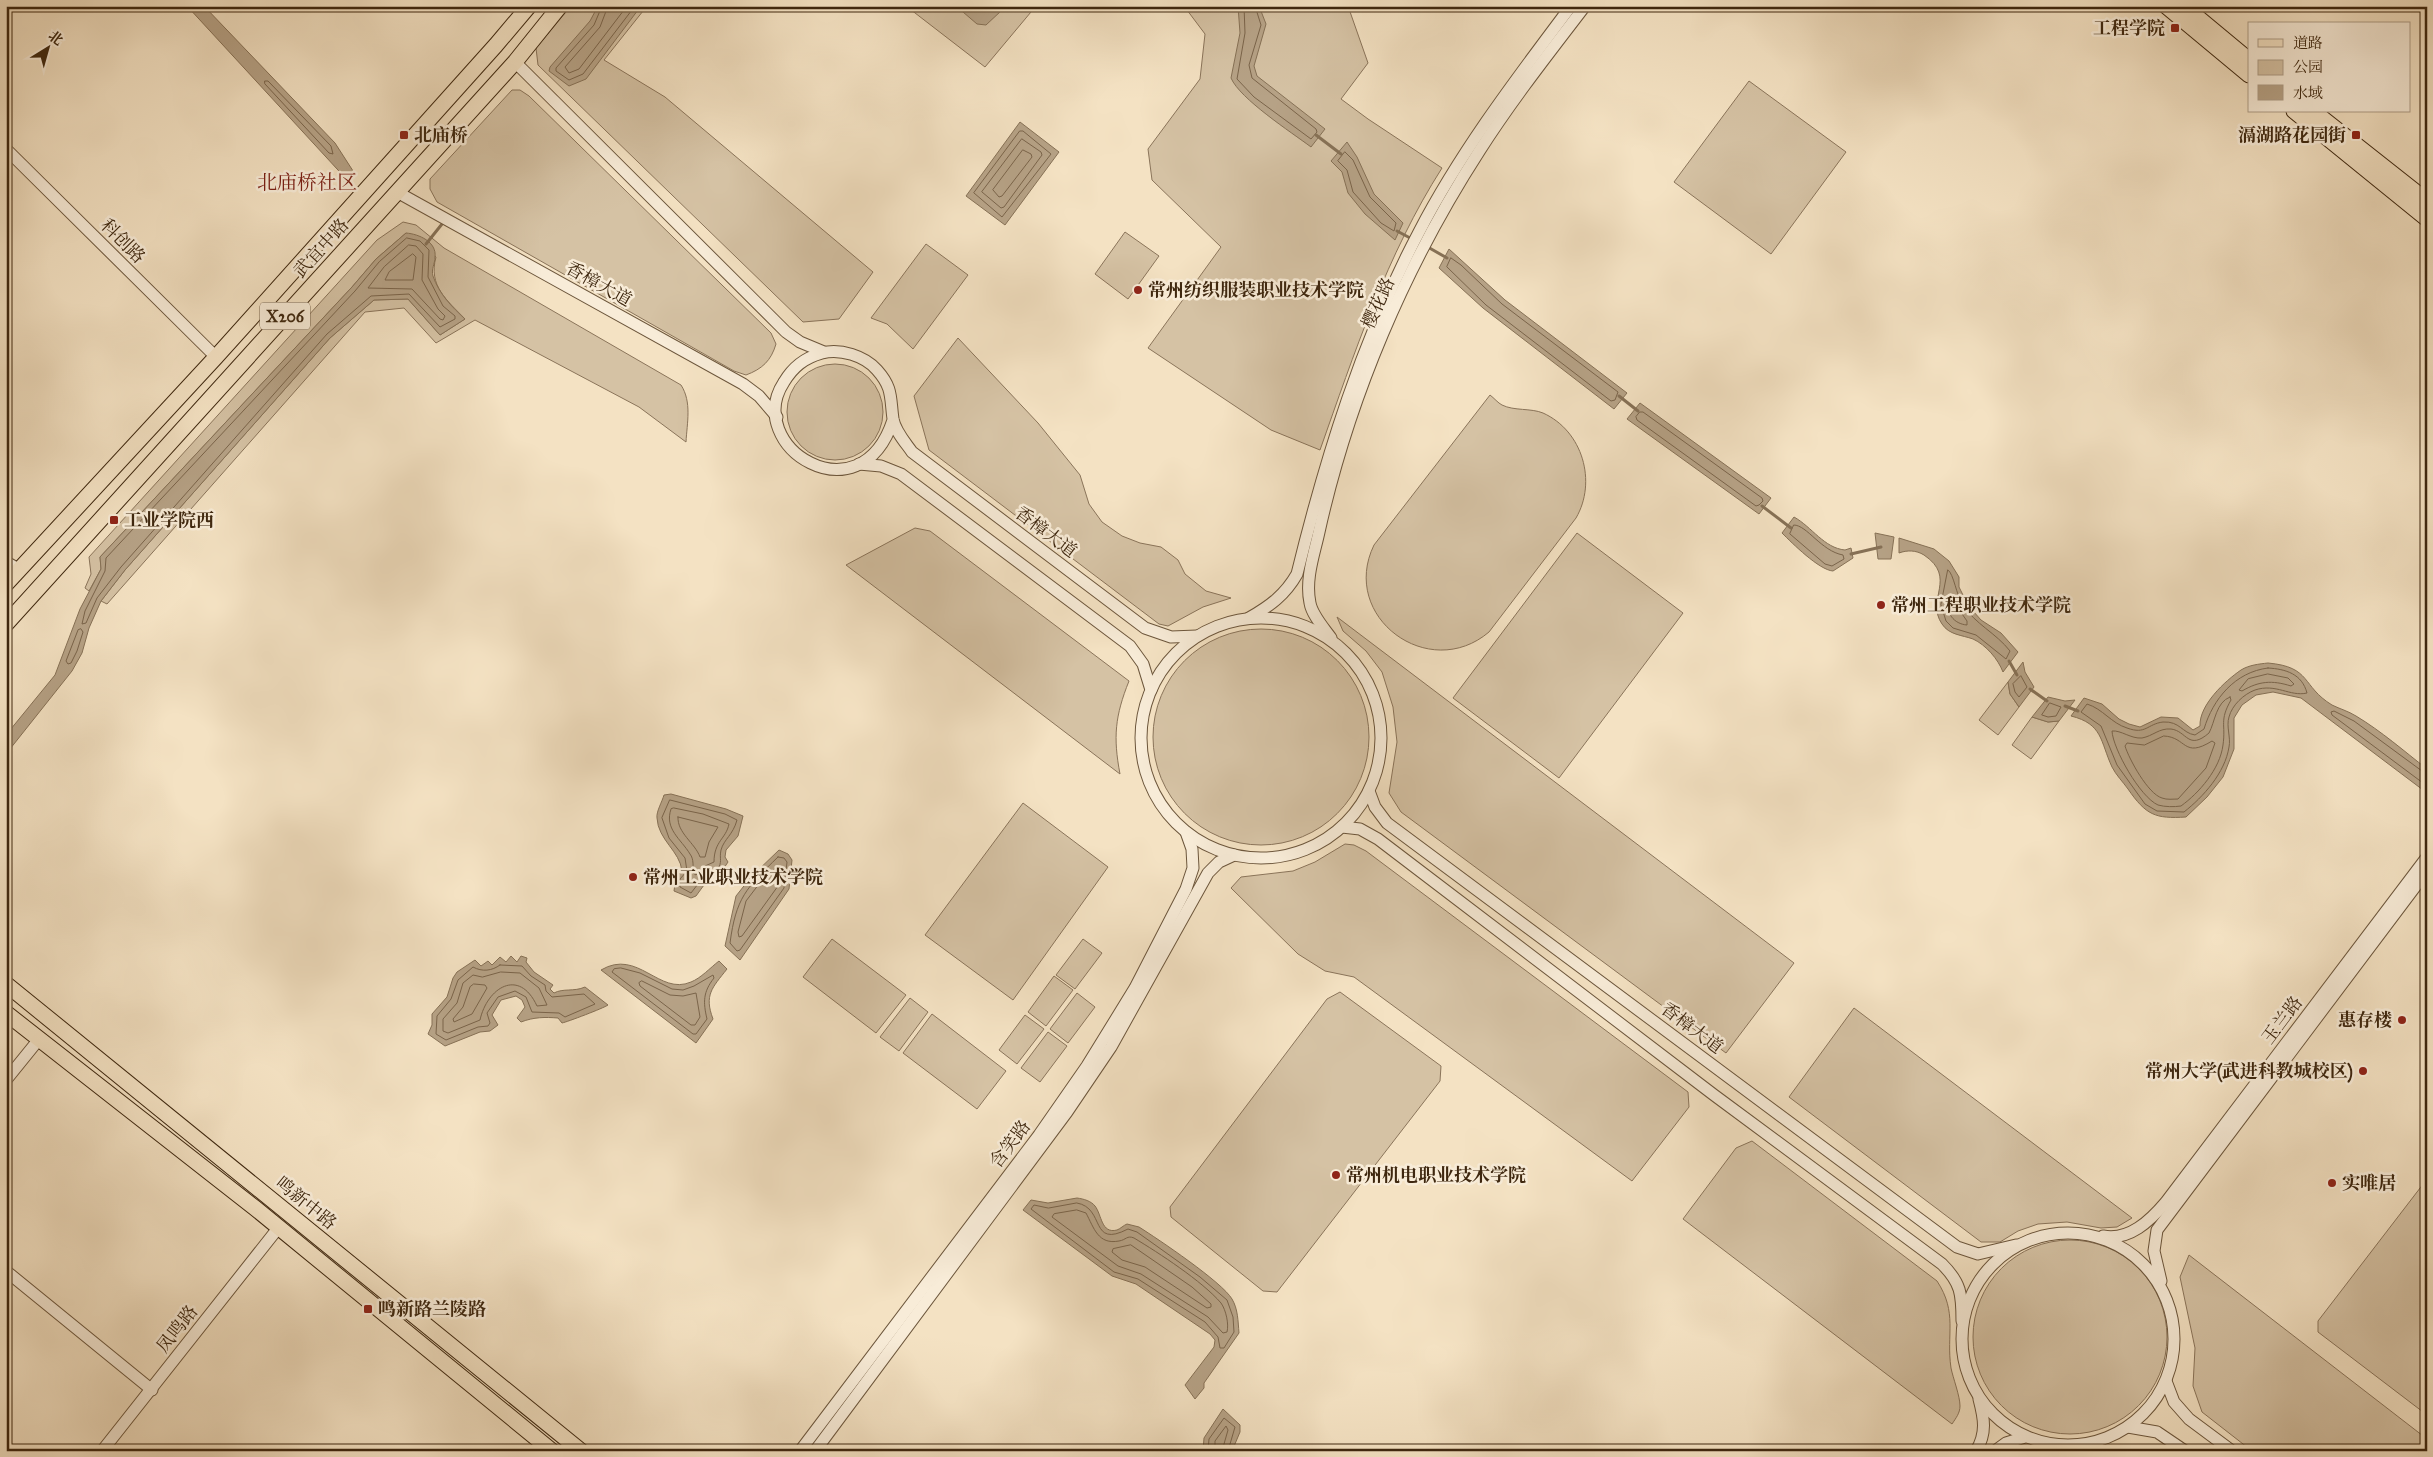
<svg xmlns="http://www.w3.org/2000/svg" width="2433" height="1457" font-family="'IM FELL Great Primer','Noto Serif SC',serif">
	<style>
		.green { fill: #d5c2a4; stroke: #8a745a }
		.water { fill: #b6a286; stroke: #867156 }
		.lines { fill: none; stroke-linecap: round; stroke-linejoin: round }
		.shore { stroke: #7a644a; stroke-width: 1 }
		.stream { stroke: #867156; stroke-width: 3 }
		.minor-casing { stroke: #6c563c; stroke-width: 13 }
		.major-casing { stroke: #3e270f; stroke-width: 17 }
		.minor { stroke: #f8ecd8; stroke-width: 11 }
		.major { stroke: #f4e2c3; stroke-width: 15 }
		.poi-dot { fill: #8f2418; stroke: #f8ecd8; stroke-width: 2 }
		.labels { text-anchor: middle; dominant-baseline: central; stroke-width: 5; stroke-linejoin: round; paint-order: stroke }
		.shield { fill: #f8ecd8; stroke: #76624b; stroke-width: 1 }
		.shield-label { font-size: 16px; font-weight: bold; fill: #3e270f }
		.poi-label { font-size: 18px; font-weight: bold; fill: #3e270f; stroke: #f8ecd8; text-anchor: start }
		.street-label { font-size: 18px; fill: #3e270f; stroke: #f8ecd8 }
		.quarter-label { font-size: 20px; fill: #7a1f14; stroke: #f8ecd8 }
	</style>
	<rect width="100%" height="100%" fill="#f4e2c3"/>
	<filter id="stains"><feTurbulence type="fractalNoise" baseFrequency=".004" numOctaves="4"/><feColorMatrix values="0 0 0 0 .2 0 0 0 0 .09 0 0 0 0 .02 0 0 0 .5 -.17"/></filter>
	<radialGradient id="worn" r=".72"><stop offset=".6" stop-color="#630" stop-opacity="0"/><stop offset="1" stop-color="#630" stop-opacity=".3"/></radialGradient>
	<g class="green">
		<path d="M571,6H647L604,60L665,97L873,272L839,319L803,322L538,65L536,48Z"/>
		<path d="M906,6H1036L985,67Z"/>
		<path d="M1184,6H1348L1368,63L1341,99L1368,119L1442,168C1387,254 1354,354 1320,450L1271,430L1148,348L1221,247L1152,180L1148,149L1200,79L1205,34Z"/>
		<path d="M1749,81L1846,152L1771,254L1674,182Z"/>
		<path d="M512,90H520L529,96L771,333L776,344C771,361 762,369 746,375L734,371L437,202L430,189V179Z"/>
		<path d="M403,222L416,225L444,248L681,385C692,402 687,423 686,442L639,407L475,320L436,343L404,308L365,312L107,604L101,601L125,570L330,338L374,300L408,299L440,335L465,319C447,300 428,286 436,257L406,233L376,259L352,287L100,557L101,569L89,591L85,588L91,574L89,557L377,240Z"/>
		<path d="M1125,232L1159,256L1128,299L1095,274Z"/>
		<path d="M926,244L968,275L913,349L887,324L871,318Z"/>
		<path d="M958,338L1038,423L1080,475L1089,504L1102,522L1122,536L1140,543L1161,547L1178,560L1185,574L1206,591L1231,598L1203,607L1168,626L1159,624L929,450L914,396Z"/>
		<circle cx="835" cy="412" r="48"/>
		<path d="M1490,395C1494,398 1498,403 1502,405C1514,411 1531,408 1543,413C1583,431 1597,482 1576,518L1489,632C1429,683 1339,617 1374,545Z"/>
		<path d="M915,528L930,531L1129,681C1115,716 1113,737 1120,774L846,565Z"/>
		<path d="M1577,533L1683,613L1559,778L1453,698Z"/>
		<path d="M1337,617L1794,963L1726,1053L1401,812L1389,793L1397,742L1393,707L1382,672L1366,651L1343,631Z"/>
		<circle cx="1261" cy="737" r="108"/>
		<path d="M2008,682L2010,694L2019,707L1998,735L1979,720Z"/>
		<path d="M2032,717L2048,722L2059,721L2031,759L2012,745Z"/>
		<path d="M1023,803L1108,867L1013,1000L925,935Z"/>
		<path d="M1345,844L1354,845L1366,851L1688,1092L1689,1107L1632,1181L1354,977L1325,971L1298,954L1231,888L1241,877L1293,871L1315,862Z"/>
		<path d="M832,939L906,995L876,1033L803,977Z"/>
		<path d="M1083,939L1102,953L1075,989L1056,975Z"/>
		<path d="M1054,976L1073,990L1046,1026L1028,1012Z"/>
		<path d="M1340,992L1441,1066L1440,1081L1277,1292L1263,1291L1171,1217L1170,1207L1327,999Z"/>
		<path d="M1077,993L1095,1007L1068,1043L1050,1029Z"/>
		<path d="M910,998L928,1012L899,1051L880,1037Z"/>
		<path d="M1854,1008L2132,1218L2117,1227L2101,1228L2067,1222L2038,1224L2018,1231L2000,1242H1981L1789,1097Z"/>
		<path d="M932,1014L1006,1071L977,1109L903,1053Z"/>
		<path d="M1025,1015L1044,1029L1017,1064L999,1050Z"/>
		<path d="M1048,1032L1067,1046L1040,1082L1021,1068Z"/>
		<path d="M1752,1141L1937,1281C1958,1313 1946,1334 1951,1368C1953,1378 1960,1396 1960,1406C1960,1413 1956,1418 1952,1424L1683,1219L1736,1148Z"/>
		<path d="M2427,1179V1415L2318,1332V1321Z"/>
		<circle cx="2070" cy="1337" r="97"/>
		<path d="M2189,1255L2427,1439V1451H2252L2202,1412L2193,1386L2195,1348L2180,1277Z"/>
	</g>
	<g class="water">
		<path d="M187,6H204L335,143L355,174L349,182Z"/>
		<path d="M598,6H641L586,79L569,86L549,71L550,67L590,21Z"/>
		<path d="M956,6H1002L1001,11L986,25L977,24Z"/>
		<path d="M1238,6H1259L1266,24L1254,66L1257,76L1325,129L1311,147C1291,132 1240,99 1231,78L1240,33Z"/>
		<path d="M1020,122L1059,152L1005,225L966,196Z"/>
		<path d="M1347,142L1357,157L1374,194L1403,223L1395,240L1365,214L1348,193L1342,172L1331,161Z"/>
		<path d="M406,233C419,234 437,242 435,257C435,264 431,269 433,276C439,294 452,307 465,319L440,335L408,299L374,300L330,338L125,570L101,601L89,628L82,653L72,671L6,754V735L55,675L80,609L101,569L100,557L352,287L376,259Z"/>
		<path d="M1449,249L1505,300L1627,393L1614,409L1483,308L1439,268Z"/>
		<path d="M1640,403L1771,498L1759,514L1627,419Z"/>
		<path d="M1794,517C1812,527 1824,548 1845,550L1851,548L1853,558L1833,571C1819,570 1792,543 1782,533Z"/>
		<path d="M1875,533L1894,537L1891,559H1878Z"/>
		<path d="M1899,538L1934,549L1949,561L1959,577V587L1963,595L1973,611L1981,620L2001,633L2018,652L2003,672C1998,659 1986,645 1973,639C1962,635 1949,635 1942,624C1925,599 1958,578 1924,555C1916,550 1907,550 1899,553Z"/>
		<path d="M2023,662L2025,672L2034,687L2019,707L2010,694L2008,682Z"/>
		<path d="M2268,663C2312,667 2301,686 2332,705C2340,709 2348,711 2356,716C2381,731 2404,751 2427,769V793L2301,698L2273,692L2256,695L2242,705L2234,718V749L2223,777L2207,797L2186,817C2155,819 2146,815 2128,789C2123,782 2116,775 2112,767C2100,741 2103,724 2071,716L2084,698L2102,704L2119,719L2129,724L2140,727L2161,717L2178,718L2193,730L2200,726C2199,705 2225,681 2241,670C2249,665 2259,664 2268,663Z"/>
		<path d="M2048,697L2065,701L2075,700L2059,721L2048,722L2032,717Z"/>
		<path d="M671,794L726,809L743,816L738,836L726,850L725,857L728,862L718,877L712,874L696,896L691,898L674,891L676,876L682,871C680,851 658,840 657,818C656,812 662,802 664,795Z"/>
		<path d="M779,850L788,854L792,860L789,889L740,960L725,946L736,896L751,877Z"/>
		<path d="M511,956L517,962L521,956L527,958L526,962L534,972L553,985L550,989L554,993C563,988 574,992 585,987L608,1005C604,1008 567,1022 562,1023L558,1018C545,1017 534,1017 521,1022L517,1018L525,1007L522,1000L516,996L501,1000L492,1015L498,1025L490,1031L480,1032L445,1046L428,1034L432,1025V1014L447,997L453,978L457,972L475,960L481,966L488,961L492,965L500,957L506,962Z"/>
		<path d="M719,961L727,969C712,988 704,995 713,1019L696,1043L601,970C638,948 659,996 691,982C701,978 710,968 719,961Z"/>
		<path d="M1077,1198C1084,1199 1091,1201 1095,1206C1102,1215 1101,1234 1117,1230C1120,1229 1124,1225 1127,1224L1139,1227C1158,1239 1222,1282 1232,1299C1238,1309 1238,1321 1239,1333L1204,1383V1388L1195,1399L1185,1385L1214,1347L1215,1340L1210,1334L1136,1284L1112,1276L1023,1210L1031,1200L1048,1203Z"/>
		<path d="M1223,1409L1240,1425V1432L1232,1451H1203L1204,1438Z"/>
	</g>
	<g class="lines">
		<g class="shore">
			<path d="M602,6L594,25L556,68V71L569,80L583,74L635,6"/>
			<path d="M608,6L600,27L565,67L569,73L579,69L627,6"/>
			<path d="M1244,6L1245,33L1237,79L1254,97L1311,139L1317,132L1316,129L1252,78L1249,65L1261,25L1255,6"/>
			<path d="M265,81H268L331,146L333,154L329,153L265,84Z"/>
			<path d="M1020,131H1023L1051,154L1002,217L974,193Z"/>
			<path d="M1022,139L1041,152L1042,155L1004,207L1001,208L982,192Z"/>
			<path d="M1023,150L1031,154L1032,157L1002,196L999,197L993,190Z"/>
			<path d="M1345,152L1353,160L1370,197L1396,223L1394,231L1381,223L1353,192L1347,170L1338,161Z"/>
			<path d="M407,238L420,241L429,250L428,277L443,306L455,316V319L440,327L409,294L371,296L327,334L121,567L97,598L86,623L82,624L85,611L105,571L106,558L355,291L379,262Z"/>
			<path d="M409,245L416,246L423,254L422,280L438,309L445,316L443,320L440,319L412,289L368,288L384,267Z"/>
			<path d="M413,254L416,257L413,280H385L389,272Z"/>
			<path d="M1451,258L1461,265L1502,304L1618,392L1615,400L1611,401L1486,305L1447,267Z"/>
			<path d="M1640,412H1643L1762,498L1763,501L1759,505L1756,506L1637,420L1636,417Z"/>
			<path d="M1794,525C1807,525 1821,551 1843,555L1844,559L1832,566L1825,564L1790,534Z"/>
			<path d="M1948,570C1954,574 1956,595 1963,605C1975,624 1996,633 2010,651L2006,659L1976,635L1953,628L1946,621L1941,605Z"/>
			<path d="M1949,600L1953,601L1967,621V625C1954,624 1945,613 1949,600Z"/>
			<path d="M81,629L83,632L77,651L71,663L68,664L66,661L78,630Z"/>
			<path d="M2268,668C2286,669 2302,674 2307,693C2290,697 2276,683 2255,690C2244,694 2232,705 2229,717C2226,726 2231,738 2229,747C2225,773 2203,797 2184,812L2157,811L2145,804L2117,765L2101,726L2081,712L2087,704C2103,709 2111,723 2127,728C2146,735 2147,724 2163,722C2180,721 2182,733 2195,735L2204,729C2213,699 2235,672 2268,668Z"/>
			<path d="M2268,674L2288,678L2294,684L2291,686C2272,680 2259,681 2242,691L2239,690L2248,679Z"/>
			<path d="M2021,676L2027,687L2019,697L2015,692L2013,684Z"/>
			<path d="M2230,697L2231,700C2219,721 2226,724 2223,745C2220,769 2199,793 2181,806C2174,807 2165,807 2158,805C2140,797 2113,749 2112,731C2121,730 2131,739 2142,738C2153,736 2159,728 2171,729C2187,731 2188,751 2209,733C2215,722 2216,702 2230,697Z"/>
			<path d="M2050,703L2061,707L2056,716L2048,717L2042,715Z"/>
			<path d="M2164,736C2187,737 2183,759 2212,741L2215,743L2206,768L2178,799C2173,799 2167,800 2162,798C2148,794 2129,759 2125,746L2127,743L2144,745Z"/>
			<path d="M2427,772L2422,771L2354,721L2334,711L2331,712L2332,715L2427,786"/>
			<path d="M670,800L725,814L737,820C733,835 724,839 721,850C719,859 723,862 717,870L708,871L691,893L680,887V879L687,871L685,858L669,838L662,818Z"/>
			<path d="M674,808L703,814L729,824C726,839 714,841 714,862L705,866L696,875L693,873C693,867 694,859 690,854C681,839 664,829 671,809Z"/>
			<path d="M678,817L718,827L709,842L705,857H700C695,843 677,833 678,817Z"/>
			<path d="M778,857L784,858L787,862L784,888L740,950L737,951L730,943C736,898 746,888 778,857Z"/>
			<path d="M776,868L780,870L778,886L742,936L739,937L738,932L746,901L759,884Z"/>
			<path d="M500,965L522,966L531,976L545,985L546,991L552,997L584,994L595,1004L565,1017L559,1013L532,1012L526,997L515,991L498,997L487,1013L490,1023L488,1026L478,1027L446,1040L436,1034L437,1016L451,999L458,980L473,967C482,972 492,971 500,965Z"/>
			<path d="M621,968L640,973L672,989L683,990L694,986L713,975L714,978C703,992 703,1002 707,1019L696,1034H693L612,972L614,969Z"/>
			<path d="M501,972L520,973L539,988L547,1005L537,1006C519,967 487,988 480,1020L448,1033L443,1031V1019L457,1003L463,983L473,975L482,977Z"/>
			<path d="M642,981L670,995L683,996L696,993L700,1017L695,1025H691L640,986L639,983Z"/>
			<path d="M474,984L485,985L487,988L472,1014L454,1022L453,1019L463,1007L470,987Z"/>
			<path d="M1077,1203C1106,1208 1089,1249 1128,1229L1137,1232L1200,1277L1227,1300L1233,1317L1234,1332L1224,1348H1220L1218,1337L1205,1322L1138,1279L1114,1272L1031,1209L1034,1205L1048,1208Z"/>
			<path d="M1077,1210L1086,1213C1094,1228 1098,1245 1119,1241C1126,1240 1127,1235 1134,1238C1159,1253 1202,1281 1221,1303C1226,1310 1229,1324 1227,1332L1223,1333L1208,1317L1141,1274L1118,1266L1052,1217L1054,1214Z"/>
			<path d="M1131,1245L1192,1287L1211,1304V1307L1207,1308L1145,1267L1122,1260L1112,1252L1113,1249Z"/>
			<path d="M1208,1451L1209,1439L1224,1418L1235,1427L1228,1451"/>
			<path d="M1215,1451V1441L1226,1426L1228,1430L1222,1451"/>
		</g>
		<g class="stream">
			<path d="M1316,135L1341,154"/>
			<path d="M1397,231L1412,239"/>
			<path d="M426,244L442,224"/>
			<path d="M1426,246L1447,258"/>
			<path d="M1619,396L1638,411"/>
			<path d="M1762,506L1791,528"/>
			<path d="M1851,554L1881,547"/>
			<path d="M2009,661L2017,675"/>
			<path d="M2030,689L2047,701"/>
			<path d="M2065,706L2078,711"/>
		</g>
		<defs>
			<g id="minor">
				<path d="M515,62L786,332L800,342L824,352"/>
				<path d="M6,149L216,357"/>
				<path d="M397,192L743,384L759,396L777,417"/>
				<path d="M893,420C860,521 742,446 784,382C793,367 804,358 822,353C840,348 865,356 877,370C893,388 890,397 893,419C895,431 905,442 912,452L1145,628L1171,637L1197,636"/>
				<path d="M859,464L881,466L901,474L1130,646L1143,664L1151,690"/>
				<path d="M6,562L20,570"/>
				<circle cx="1261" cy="738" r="120"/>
				<path d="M1249,618C1270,606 1285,595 1297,574C1326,456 1362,340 1419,232C1461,151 1517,78 1571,6"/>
				<path d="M1331,638C1324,628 1312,615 1310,603C1305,579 1314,555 1319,532C1349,397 1405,266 1480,150C1512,100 1549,53 1585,6"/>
				<path d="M1369,791L1375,807L1387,823L1957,1247L1978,1254L2016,1245"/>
				<path d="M1342,827L1360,829L1378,839L1714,1095L1942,1264C1961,1283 1962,1294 1962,1321"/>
				<path d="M6,1080L40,1038"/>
				<circle cx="2068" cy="1339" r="106"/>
				<path d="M2103,1236C2129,1241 2150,1221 2166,1202L2427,857"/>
				<path d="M6,1271L152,1390"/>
				<path d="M2161,1281L2154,1251L2157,1230L2427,871"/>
				<path d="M2166,1381L2174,1402L2189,1419L2232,1451"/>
				<path d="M2128,1427L2157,1432L2185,1451"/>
				<path d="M102,1451L279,1227"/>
				<path d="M800,1451L1039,1135L1087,1066L1135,988L1186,889L1193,868L1192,849L1186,832"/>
				<path d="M815,1451L1067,1112L1111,1047L1208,873L1219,862L1234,855"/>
				<path d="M1976,1451C1987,1433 1984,1418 1979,1399"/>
				<path d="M1995,1451L2006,1443L2025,1437"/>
			</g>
			<g id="major">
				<path d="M2166,6L2249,75"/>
				<path d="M2184,6L2249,60"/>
				<path d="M2294,111L2427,219"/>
				<path d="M2313,111L2427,201"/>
				<path d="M6,584L216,357L496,45L529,6"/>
				<path d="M6,624L515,62L560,6"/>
				<path d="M6,984L581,1451"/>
				<path d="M6,1013L255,1208L552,1451"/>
			</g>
		</defs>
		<use href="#minor" class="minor-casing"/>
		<use href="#major" class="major-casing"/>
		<use href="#minor" class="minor"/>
		<use href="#major" class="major"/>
	</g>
	<g class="poi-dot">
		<rect x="2170" y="23" width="10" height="10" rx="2.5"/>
		<rect x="399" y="130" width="10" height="10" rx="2.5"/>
		<rect x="2351" y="130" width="10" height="10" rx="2.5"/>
		<circle cx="1138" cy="290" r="5"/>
		<rect x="109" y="515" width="10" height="10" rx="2.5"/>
		<circle cx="1881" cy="605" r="5"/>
		<circle cx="633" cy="877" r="5"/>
		<circle cx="2402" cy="1020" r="5"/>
		<circle cx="2363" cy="1071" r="5"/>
		<circle cx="1336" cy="1175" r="5"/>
		<circle cx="2332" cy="1183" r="5"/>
		<rect x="363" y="1304" width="10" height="10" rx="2.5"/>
	</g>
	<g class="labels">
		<rect class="shield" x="260" y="302.5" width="50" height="27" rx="4"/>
		<g class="shield-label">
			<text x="285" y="316">X206</text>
		</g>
		<g class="poi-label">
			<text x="2165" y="28" text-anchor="end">工程学院</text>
			<text x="414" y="135">北庙桥</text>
			<text x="2346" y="135" text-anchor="end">滆湖路花园街</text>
			<text x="1148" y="290">常州纺织服装职业技术学院</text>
			<text x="124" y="520">工业学院西</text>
			<text x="1891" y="605">常州工程职业技术学院</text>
			<text x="643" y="877">常州工业职业技术学院</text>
			<text x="2392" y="1020" text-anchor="end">惠存楼</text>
			<text x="2353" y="1071" text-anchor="end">常州大学(武进科教城校区)</text>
			<text x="1346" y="1175">常州机电职业技术学院</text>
			<text x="2342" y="1183">实唯居</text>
			<text x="378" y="1309">鸣新路兰陵路</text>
		</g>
		<g class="street-label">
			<text transform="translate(123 241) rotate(45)">科创路</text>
			<text transform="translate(321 248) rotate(-48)">武宜中路</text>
			<text transform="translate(599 284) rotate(29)">香樟大道</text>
			<text transform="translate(1378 303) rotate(-66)">樱花路</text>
			<text transform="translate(1046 532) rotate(37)">香樟大道</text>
			<text transform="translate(2282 1020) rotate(-53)">玉兰路</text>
			<text transform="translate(1692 1028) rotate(37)">香樟大道</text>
			<text transform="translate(1010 1144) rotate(-53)">含笑路</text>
			<text transform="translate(306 1203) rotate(39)">鸣新中路</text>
			<text transform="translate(177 1329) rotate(-52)">凤鸣路</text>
		</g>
		<g class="quarter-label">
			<text x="307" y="182">北庙桥社区</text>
		</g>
	</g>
	<rect width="2433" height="1457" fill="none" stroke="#f4e2c3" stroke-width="25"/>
	<rect x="8" y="8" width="2418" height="1442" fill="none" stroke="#3e270f" stroke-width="2.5"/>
	<rect x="12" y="12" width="2408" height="1432" fill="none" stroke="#3e270f"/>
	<rect x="2248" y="22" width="162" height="90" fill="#f8ecd8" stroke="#ae9d88"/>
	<rect x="2258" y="39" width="25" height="8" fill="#f4e2c3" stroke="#ae9d88"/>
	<text x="2293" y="48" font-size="15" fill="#3e270f">道路</text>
	<rect x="2258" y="60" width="25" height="15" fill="#d5c2a4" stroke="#ae9d88"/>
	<text x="2293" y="72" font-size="15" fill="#3e270f">公园</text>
	<rect x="2258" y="85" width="25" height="15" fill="#b6a286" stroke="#ae9d88"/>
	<text x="2293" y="98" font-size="15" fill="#3e270f">水域</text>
	<g transform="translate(48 48) rotate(37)" stroke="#f8ecd8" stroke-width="4" paint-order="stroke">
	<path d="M0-4L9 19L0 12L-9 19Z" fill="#3e270f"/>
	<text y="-8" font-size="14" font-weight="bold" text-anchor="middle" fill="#3e270f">北</text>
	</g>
	<rect width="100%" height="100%" filter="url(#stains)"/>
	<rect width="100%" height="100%" fill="url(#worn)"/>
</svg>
